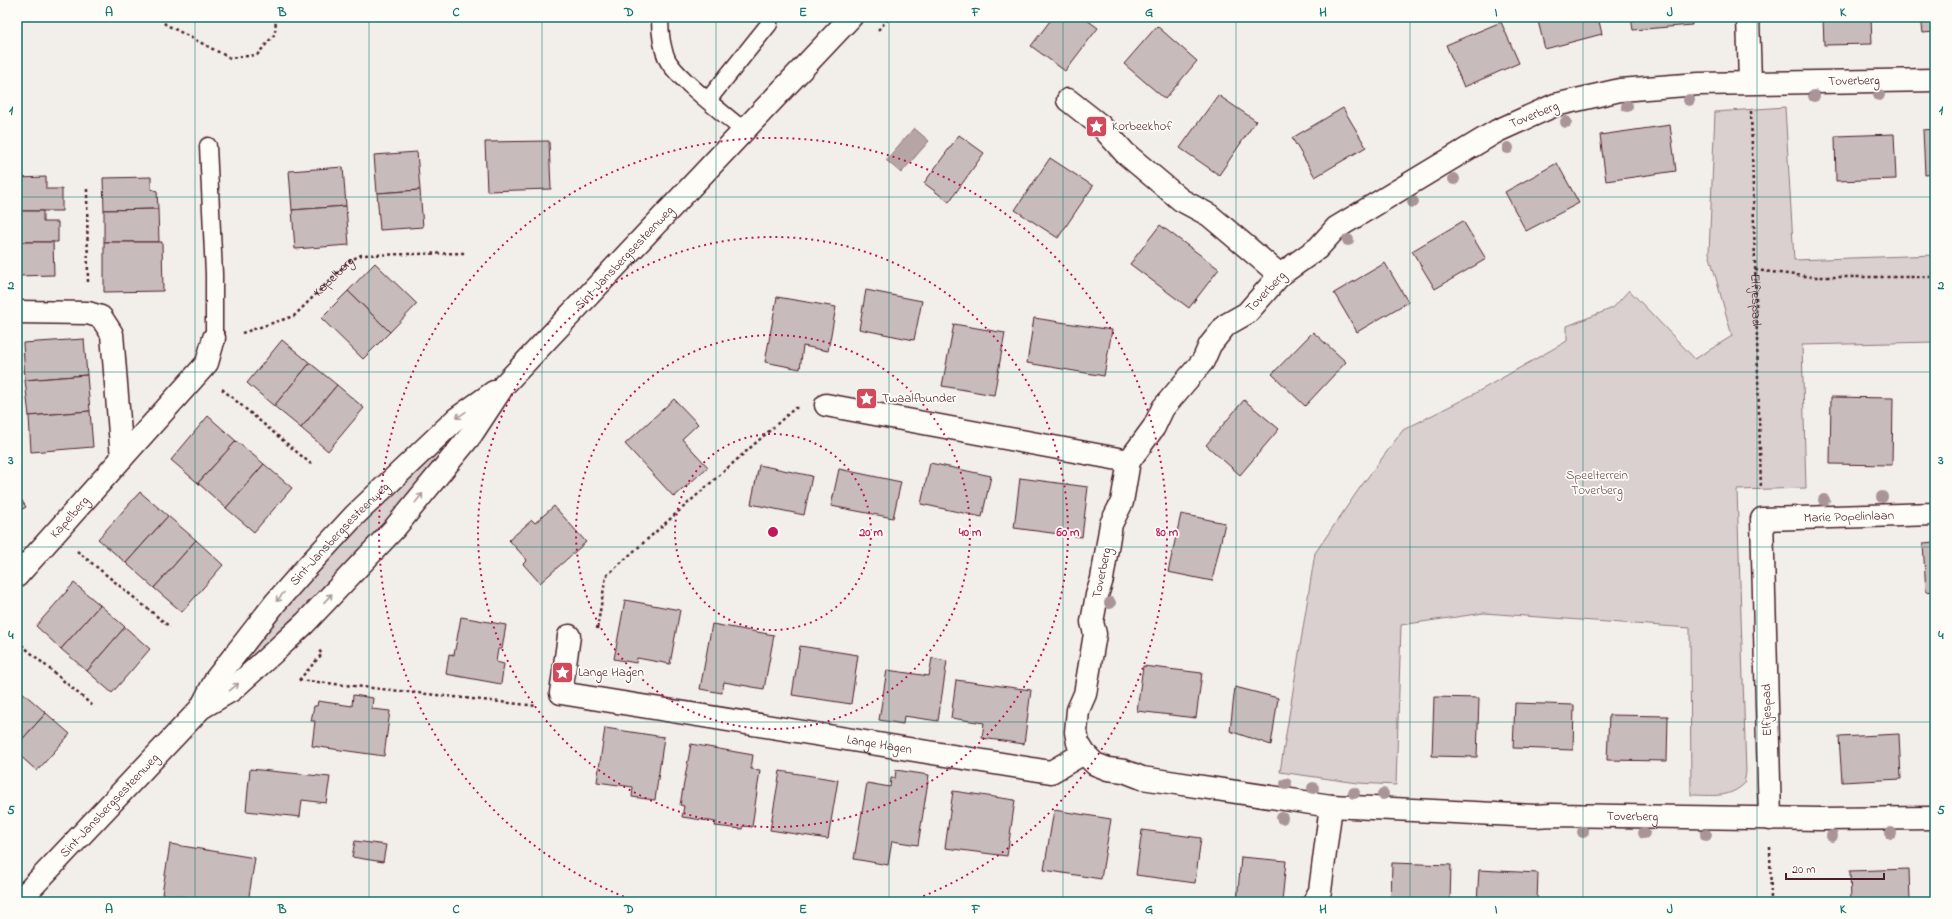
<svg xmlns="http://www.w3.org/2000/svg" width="1952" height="919" font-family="'Indie Flower',sans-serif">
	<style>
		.green { fill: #d9d0cf; stroke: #92787d }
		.water { fill: #b7a5a6; stroke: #8b6f75 }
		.building { fill: #c8bbbb; stroke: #4a1f2b }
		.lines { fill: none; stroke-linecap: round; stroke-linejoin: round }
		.service-casing { stroke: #4a1f2b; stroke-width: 19 }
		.minor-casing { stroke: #4a1f2b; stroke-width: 25 }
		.secondary-casing { stroke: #4a1f2b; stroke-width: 25 }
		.path { stroke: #4a1f2b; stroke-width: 2.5; stroke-dasharray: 3 3; stroke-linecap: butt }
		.service { stroke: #fdfcf7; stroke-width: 16 }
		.minor { stroke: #fdfcf7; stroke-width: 22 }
		.secondary { stroke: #fdfcf7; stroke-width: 22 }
		.tree { fill: #a99598 }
		.oneway { stroke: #ac999b }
		.grid { fill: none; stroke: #0f766e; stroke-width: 1; stroke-opacity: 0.55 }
		.ring { fill: none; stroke: #c2185b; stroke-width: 2; stroke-dasharray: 2 4 }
		.labels { text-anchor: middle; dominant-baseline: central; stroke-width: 3.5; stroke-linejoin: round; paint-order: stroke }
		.street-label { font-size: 13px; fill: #4a1f2b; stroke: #fdfcf7 }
		.poi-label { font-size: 13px; fill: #4a1f2b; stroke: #fdfcf7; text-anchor: start }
		.park-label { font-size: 13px; fill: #6e4b54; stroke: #fdfcf7 }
		.centre { fill: #c2185b; stroke: #fdfcf7; stroke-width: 2 }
		.ring-label { font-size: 12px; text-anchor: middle; font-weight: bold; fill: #c2185b; stroke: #fdfcf7; stroke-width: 3.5; stroke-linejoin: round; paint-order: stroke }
		.neatline { fill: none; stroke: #0f766e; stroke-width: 1.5 }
		.grid-label { font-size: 13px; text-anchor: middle; font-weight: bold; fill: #0f766e }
	</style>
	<rect width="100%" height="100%" fill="#f2efeb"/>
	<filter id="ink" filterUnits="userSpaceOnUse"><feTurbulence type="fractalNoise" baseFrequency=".025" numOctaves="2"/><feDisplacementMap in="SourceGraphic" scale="8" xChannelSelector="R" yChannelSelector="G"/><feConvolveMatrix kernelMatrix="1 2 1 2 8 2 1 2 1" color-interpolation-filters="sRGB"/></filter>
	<g filter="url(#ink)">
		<g class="green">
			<path d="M1785,107L1794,260L1935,255V342L1802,345L1806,488L1737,490L1746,772L1744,784C1728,799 1712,795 1691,795L1690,628L1484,613L1401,625L1396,785L1358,783L1280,772L1315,553L1359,489L1403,430L1472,395L1567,341V326L1613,308L1629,290L1695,359L1732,336L1709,253L1715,112Z"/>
			<path d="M442,450L445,453L343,574L237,672L235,669L267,628L366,516L436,451Z"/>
		</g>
		<path class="water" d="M914,128L929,141L901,173L886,160Z"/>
		<g class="building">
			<path d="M1053,17H1083L1098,28L1065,71L1031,46Z"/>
			<path d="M1537,17H1598L1602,34L1545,49Z"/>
			<path d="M1631,17H1691L1692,25L1633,30Z"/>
			<path d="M1823,17H1871L1872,44L1824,45Z"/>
			<path d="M1921,17H1935V32L1923,33Z"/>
			<path d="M1501,22L1519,63L1464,87L1446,45Z"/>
			<path d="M1157,26L1197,61L1165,99L1124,64Z"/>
			<path d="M1218,95L1256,121L1219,175L1180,148Z"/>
			<path d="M1343,108L1366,147L1315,177L1292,138Z"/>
			<path d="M1670,125L1676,171L1606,181L1600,135Z"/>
			<path d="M1935,129V174L1925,175L1923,130Z"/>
			<path d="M1894,134L1896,179L1836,181L1835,136Z"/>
			<path d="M959,135L984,153L949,202L924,183Z"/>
			<path d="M549,141L551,189L487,191L485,142Z"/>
			<path d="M417,152L420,190L377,193L374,155Z"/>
			<path d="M1050,158L1093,186L1058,238L1015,210Z"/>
			<path d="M1557,163L1579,203L1526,231L1505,192Z"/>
			<path d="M343,167L346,206L292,210L289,171Z"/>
			<path d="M46,177V189H62V211H17V178Z"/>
			<path d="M151,177V189L157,191L158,209L104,210L103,178Z"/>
			<path d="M420,190L423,227L380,230L377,193Z"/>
			<path d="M346,206L349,245L295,249L292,210Z"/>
			<path d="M158,209L159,242H104V210Z"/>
			<path d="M17,211H43V222H58V242H17Z"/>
			<path d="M1463,221L1486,259L1435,289L1412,251Z"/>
			<path d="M1160,225L1219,269L1189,308L1130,264Z"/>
			<path d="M17,242H53L54,275L17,276Z"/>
			<path d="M104,242H162L163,291L104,292Z"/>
			<path d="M375,263L417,304L390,332L348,291Z"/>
			<path d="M1385,263L1408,302L1357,332L1334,293Z"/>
			<path d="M866,290L922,301L914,340L859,329Z"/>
			<path d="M348,291L390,332L363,359L321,318Z"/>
			<path d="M777,297L836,307L828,351L803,346L800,369L765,362Z"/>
			<path d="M1034,318L1112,330L1104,376L1027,363Z"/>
			<path d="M954,324L1005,333L994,395L942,386Z"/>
			<path d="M1313,332L1346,362L1305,406L1272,374Z"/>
			<path d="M84,339L87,375L25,380L23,343Z"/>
			<path d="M282,340L310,363L274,406L247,383Z"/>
			<path d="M310,363L337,385L301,428L274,406Z"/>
			<path d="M87,375L90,411L29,416L25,380Z"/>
			<path d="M337,385L364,408L328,451L301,428Z"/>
			<path d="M1931,394H1935V459H1933Z"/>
			<path d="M1831,397L1893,398L1892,465L1830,464Z"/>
			<path d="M674,399L698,424L682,439L708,467L674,497L625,444Z"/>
			<path d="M1244,400L1279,429L1240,475L1206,445Z"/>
			<path d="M90,411L93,447L31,452L29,416Z"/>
			<path d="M208,416L236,441L198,483L171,460Z"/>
			<path d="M236,441L264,464L226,508L198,483Z"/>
			<path d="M930,463L991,476L982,517L921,504Z"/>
			<path d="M264,464L292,488L254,532L226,508Z"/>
			<path d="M759,465L812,476L804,515L751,504Z"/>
			<path d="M839,469L901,482L893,518L831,506Z"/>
			<path d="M1020,478L1088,487L1082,537L1014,528Z"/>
			<path d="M140,492L168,516L126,563L98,539Z"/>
			<path d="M17,493L26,507L17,512Z"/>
			<path d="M554,506L586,542L540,583L523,564L527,560L509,540L532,520L535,523Z"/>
			<path d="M1181,514L1225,523L1212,581L1168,572Z"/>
			<path d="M168,516L196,540L154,588L126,563Z"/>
			<path d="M196,540L223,565L182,612L154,588Z"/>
			<path d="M1935,542V591L1926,592L1923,543Z"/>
			<path d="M74,583L100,605L61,649L36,626Z"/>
			<path d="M625,600L680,610L670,664L637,658L636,663L614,659Z"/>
			<path d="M100,605L125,627L87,671L61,649Z"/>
			<path d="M461,617L506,625L502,649H498L496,662L504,664L501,684L446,674L449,654L454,655Z"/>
			<path d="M712,624L774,635L764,689L724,682L722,693L700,689Z"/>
			<path d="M125,627L150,649L112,693L87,671Z"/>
			<path d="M800,646L858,655L851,704L792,695Z"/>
			<path d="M932,658L947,661L938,721L904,716L903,724L879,720L887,670L929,676Z"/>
			<path d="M1143,666L1202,673L1196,718L1137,711Z"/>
			<path d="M956,680L1031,690L1024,744L982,738L984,723L951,718Z"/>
			<path d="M1235,687L1278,698L1271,745L1230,731Z"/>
			<path d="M21,691L46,713L17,745V696Z"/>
			<path d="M353,695L373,698L372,709L390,711L384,756L312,746L315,721H311L314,706H317L318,701L352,706Z"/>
			<path d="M1434,697L1479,698L1477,757L1432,756Z"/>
			<path d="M1515,703L1574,705L1573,750L1513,748Z"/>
			<path d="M46,713L70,734L37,771L17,753V745Z"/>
			<path d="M1609,715L1668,716L1667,761L1607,760Z"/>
			<path d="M605,728L664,737L655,800L632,797L633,787L597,782Z"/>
			<path d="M1899,734L1901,779L1842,782L1839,737Z"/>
			<path d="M691,744L753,755L751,769L760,770L752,827L743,826L742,829L715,826L716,822L682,817L684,806L680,805Z"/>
			<path d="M250,769L330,777L326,803L302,800L300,817L246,811Z"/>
			<path d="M896,770L929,775L918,845L892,841L888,865L854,859L867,783L890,787L891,778H895Z"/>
			<path d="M780,771L838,780L828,839L770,830Z"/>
			<path d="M953,791L1015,800L1007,856L945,848Z"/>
			<path d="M1054,810L1111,819L1101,879L1044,870Z"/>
			<path d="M1142,830L1201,838L1195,883L1136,875Z"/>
			<path d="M355,841L386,845L383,862L352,857Z"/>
			<path d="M170,844L255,858L248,902H201L202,899L162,894Z"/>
			<path d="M1241,857L1286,861L1282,902H1237Z"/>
			<path d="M1392,863L1451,865L1450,902H1391Z"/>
			<path d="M1909,869L1910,902H1851L1850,871Z"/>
			<path d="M1479,870L1538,873L1537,902H1477Z"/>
		</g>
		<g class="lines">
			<defs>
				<g id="service">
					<path d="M660,17C660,31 661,46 667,59C675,77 727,116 744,131"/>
					<path d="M708,100L769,24V17"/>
					<path d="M208,146L214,274V338"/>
				</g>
				<g id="minor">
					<path d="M1748,17L1750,82"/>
					<path id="s3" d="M1935,80L1699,84L1620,90L1555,105L1497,131L1336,228L1318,248L1280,275L1247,313L1226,325L1210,345L1203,361L1163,408L1154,427L1129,461L1122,502L1111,524L1102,579L1097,595L1092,622L1095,634L1085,694L1078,710L1076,732L1078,743L1084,753L1095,764L1108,769L1124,771L1142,778L1331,806L1535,816L1552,815L1821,819L1935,818"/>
					<path d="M1068,100L1101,126L1125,153L1181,200L1209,215L1280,275"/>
					<path d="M17,312L88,313L101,317L112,334L122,458L207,363L214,338"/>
					<path d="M826,405L1129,461"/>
					<path id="s4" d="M17,576L122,458"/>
					<path id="s5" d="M569,636L561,693L1051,772L1084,753"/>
					<path id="s6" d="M1770,819L1762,519L1935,514"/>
					<path d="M1314,902L1320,891L1331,806"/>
				</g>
				<g id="secondary">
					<path id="s7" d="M201,708L232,690L274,652L305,623L394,529L471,435L504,385L851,17"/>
					<path id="s8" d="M18,902L201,708L216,679L276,602L306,568L355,515L456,419L494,392"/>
				</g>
			</defs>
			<use href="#service" class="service-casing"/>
			<use href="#minor" class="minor-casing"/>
			<use href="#secondary" class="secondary-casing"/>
			<g class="path">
				<path d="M162,17L165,24L230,58L257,55L275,34L276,17"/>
				<path d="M878,30L890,17"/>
				<path id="s1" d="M1751,111L1761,490"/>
				<path d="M87,189L88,285"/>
				<path d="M1755,270L1812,277H1935"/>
				<path id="s2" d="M242,333L294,316L349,261L361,255L465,253"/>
				<path d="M222,389L311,464"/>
				<path d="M77,551L170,627"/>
				<path d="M597,629L606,576L795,408H799"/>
				<path d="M17,641L93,706"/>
				<path d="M299,680L537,706"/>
				<path d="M299,680L322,654L318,649"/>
				<path d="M17,781L19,783"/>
				<path d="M1770,847L1771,902"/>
			</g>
			<use href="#service" class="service"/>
			<use href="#minor" class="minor"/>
			<use href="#secondary" class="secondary"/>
		</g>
		<g class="tree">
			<circle cx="1879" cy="95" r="6"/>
			<circle cx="1814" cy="96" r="6"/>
			<circle cx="1689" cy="100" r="6"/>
			<circle cx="1627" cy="106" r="6"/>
			<circle cx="1566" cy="122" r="6"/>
			<circle cx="1508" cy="148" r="6"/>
			<circle cx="1454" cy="179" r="6"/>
			<circle cx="1413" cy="202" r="6"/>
			<circle cx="1348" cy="240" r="6"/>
			<circle cx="1882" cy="497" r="6"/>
			<circle cx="1824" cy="500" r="6"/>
			<circle cx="1110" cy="603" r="6"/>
			<circle cx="1286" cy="784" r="6"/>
			<circle cx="1313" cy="788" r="6"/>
			<circle cx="1354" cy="793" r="6"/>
			<circle cx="1383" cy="794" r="6"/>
			<circle cx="1282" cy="818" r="6"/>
			<circle cx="1583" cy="832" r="6"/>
			<circle cx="1644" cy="833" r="6"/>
			<circle cx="1891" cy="833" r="6"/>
			<circle cx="1706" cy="835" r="6"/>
			<circle cx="1832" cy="836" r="6"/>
		</g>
		<defs><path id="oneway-shaft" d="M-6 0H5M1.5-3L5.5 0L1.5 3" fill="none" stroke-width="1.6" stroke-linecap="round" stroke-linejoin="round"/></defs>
		<g class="oneway">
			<use href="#oneway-shaft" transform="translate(461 415) rotate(145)"/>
			<use href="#oneway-shaft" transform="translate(419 498) rotate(-51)"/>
			<use href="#oneway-shaft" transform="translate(280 597) rotate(131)"/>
			<use href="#oneway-shaft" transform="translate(328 598) rotate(-47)"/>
			<use href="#oneway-shaft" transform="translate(234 687) rotate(-39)"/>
		</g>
	</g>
	<path class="grid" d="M195,17V902M369,17V902M542,17V902M716,17V902M889,17V902M1063,17V902M1236,17V902M1410,17V902M1583,17V902M1757,17V902M17,197H1935M17,372H1935M17,547H1935M17,722H1935"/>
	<g class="ring">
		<circle cx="773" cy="532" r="98"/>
		<circle cx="773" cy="532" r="197"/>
		<circle cx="773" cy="532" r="295"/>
		<path d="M635 901A394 394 0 1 1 911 901"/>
	</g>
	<defs>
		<symbol id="sight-square" viewBox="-11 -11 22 22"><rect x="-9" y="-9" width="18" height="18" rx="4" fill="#d1495b" stroke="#fdfcf7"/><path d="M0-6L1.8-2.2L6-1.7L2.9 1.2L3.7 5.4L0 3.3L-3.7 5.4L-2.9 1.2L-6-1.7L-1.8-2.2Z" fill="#fff"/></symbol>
	</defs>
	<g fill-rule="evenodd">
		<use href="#sight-square" x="1084" y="114" width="25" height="25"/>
		<use href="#sight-square" x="854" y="386" width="25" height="25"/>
		<use href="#sight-square" x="550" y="660" width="25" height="25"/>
	</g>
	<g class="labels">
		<g class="street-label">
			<text transform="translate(1854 81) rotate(-1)">Toverberg</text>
			<text transform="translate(1534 115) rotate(-22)">Toverberg</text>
			<text stroke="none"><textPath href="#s7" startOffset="621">Sint-Jansbergsesteenweg</textPath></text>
			<text stroke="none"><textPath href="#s2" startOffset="111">Kapelberg</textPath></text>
			<text transform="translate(1266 292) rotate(-46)">Toverberg</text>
			<text stroke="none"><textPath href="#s1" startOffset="189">Elfjespad</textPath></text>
			<text stroke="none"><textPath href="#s4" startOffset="79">Kapelberg</textPath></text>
			<text stroke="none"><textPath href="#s6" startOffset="387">Marie Popelinlaan</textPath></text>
			<text stroke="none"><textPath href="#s8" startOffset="490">Sint-Jansbergsesteenweg</textPath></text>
			<text transform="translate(1102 573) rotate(-78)">Toverberg</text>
			<text transform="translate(1767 710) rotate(-91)">Elfjespad</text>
			<text stroke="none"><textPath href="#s5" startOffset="380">Lange Hagen</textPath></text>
			<text stroke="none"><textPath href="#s8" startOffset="133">Sint-Jansbergsesteenweg</textPath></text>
			<text stroke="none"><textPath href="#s3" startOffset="1809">Toverberg</textPath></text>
		</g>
		<g class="poi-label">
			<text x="1112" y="126">Korbeekhof</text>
			<text x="882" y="398">Twaalfbunder</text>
			<text x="578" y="672">Lange Hagen</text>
		</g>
		<g class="park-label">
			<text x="1597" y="475">Speelterrein<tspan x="1597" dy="15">Toverberg</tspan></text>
		</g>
	</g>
	<circle cx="773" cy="532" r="6" class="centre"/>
	<g class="ring-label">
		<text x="871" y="536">20 m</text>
		<text x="970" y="536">40 m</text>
		<text x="1068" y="536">60 m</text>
		<text x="1167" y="536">80 m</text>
	</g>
	<rect width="1952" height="919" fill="none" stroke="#fdfcf7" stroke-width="44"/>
	<path d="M1786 873v6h98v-6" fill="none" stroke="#4a1f2b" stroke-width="2"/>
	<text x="1792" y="873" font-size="12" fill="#4a1f2b" stroke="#fdfcf7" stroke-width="3" paint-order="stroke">20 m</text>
	<rect x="22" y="22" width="1908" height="875" class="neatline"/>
	<g class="grid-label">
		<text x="109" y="16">A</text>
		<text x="282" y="16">B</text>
		<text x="456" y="16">C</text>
		<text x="629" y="16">D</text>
		<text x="803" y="16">E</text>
		<text x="976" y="16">F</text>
		<text x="1149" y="16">G</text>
		<text x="1323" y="16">H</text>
		<text x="1496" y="16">I</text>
		<text x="1670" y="16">J</text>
		<text x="1843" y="16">K</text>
		<text x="11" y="114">1</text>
		<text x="1941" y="114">1</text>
		<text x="11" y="289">2</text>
		<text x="1941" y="289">2</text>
		<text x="11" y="464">3</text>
		<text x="1941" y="464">3</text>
		<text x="11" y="639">4</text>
		<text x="1941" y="639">4</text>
		<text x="11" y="814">5</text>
		<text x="1941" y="814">5</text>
		<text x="109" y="913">A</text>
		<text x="282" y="913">B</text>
		<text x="456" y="913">C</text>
		<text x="629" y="913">D</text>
		<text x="803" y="913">E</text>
		<text x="976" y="913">F</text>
		<text x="1149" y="913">G</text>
		<text x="1323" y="913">H</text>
		<text x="1496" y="913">I</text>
		<text x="1670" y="913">J</text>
		<text x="1843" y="913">K</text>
	</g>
</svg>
